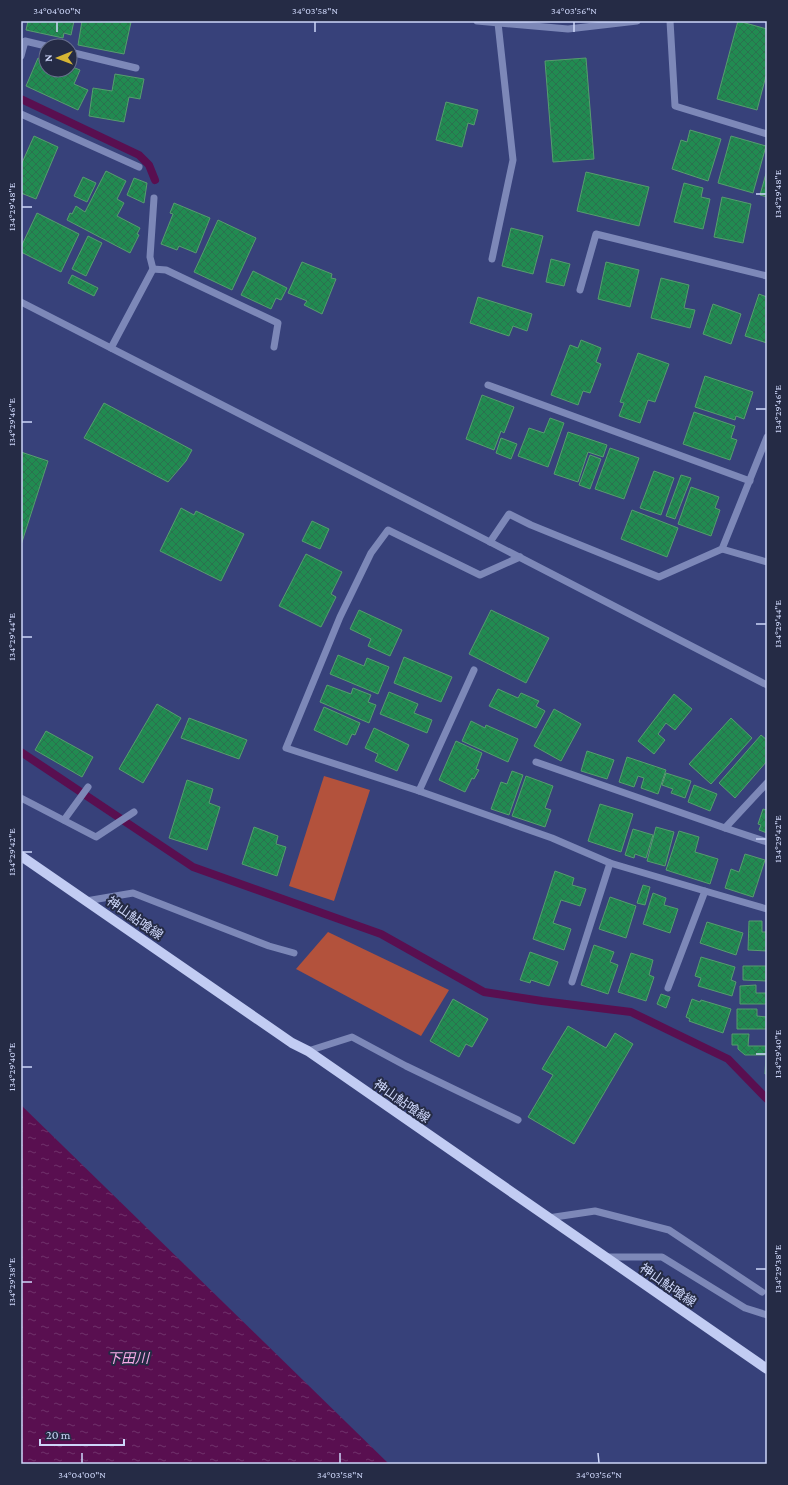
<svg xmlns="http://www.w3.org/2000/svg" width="788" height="1485" font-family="'Crimson Pro','Noto Sans JP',serif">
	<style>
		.grass { fill: #b3523c }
		.water { fill: url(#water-ripples) }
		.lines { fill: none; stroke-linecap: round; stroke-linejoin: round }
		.stream { stroke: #590f50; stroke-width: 8 }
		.building { fill: url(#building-cross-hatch); stroke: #579c6f }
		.minor { stroke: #7d88b8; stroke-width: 7 }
		.major { stroke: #c2ccf3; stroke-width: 10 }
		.ticks { fill: none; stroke: #cdd6f9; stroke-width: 1.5 }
		.labels { text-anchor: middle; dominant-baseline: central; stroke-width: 4; stroke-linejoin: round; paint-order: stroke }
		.street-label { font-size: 13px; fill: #cdd6f9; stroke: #252b45 }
		.water-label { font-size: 14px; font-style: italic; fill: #f5abe6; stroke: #252b45 }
		.neatline { fill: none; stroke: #cdd6f9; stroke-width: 1.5 }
		.ticks-label { font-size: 10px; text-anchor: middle; fill: #cdd6f9 }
	</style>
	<defs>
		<pattern id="water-ripples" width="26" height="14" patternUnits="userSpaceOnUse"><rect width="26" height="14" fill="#590f50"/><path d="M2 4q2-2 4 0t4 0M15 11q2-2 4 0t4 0" fill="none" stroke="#70316a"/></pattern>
		<pattern id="building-cross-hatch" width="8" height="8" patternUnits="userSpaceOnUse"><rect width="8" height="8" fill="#218b51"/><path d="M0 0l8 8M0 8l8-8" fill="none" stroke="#2b714f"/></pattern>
	</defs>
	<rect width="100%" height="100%" fill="#37417a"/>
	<g class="grass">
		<path d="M324,776L370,790L334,901L289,886Z"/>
		<path d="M328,932L449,990L421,1036L296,969Z"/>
	</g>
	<path class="water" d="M21,1105L389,1464H21Z"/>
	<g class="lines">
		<g class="stream">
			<path d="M21,99L139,155L149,165L155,180"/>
			<path d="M21,752L193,867L381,934L484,992L542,1001L631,1012L728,1059L767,1099"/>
		</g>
	</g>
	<g class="building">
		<path d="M28,21H74L71,35L64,33L63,38L26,30Z"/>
		<path d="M82,21L131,22L124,54L78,45Z"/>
		<path d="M738,21L767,29V76H766L757,110L717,99Z"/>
		<path d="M38,58L46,62V70H70V66L80,70L74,84L88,90L78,110L26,86Z"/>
		<path d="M586,58L594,159L553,162L545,61Z"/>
		<path d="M115,74L144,79L140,99L129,97L124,122L89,116L93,88L112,91Z"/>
		<path d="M446,102L478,110L474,125L468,123L462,147L436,140Z"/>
		<path d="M690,130L721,139L708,181L672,169L681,140L687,142Z"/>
		<path d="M34,136L58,147L36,199L21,193V165Z"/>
		<path d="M731,136L766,146L753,193L718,183Z"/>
		<path d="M767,170V197L760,195Z"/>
		<path d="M106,171L126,181L117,199L124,203L117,216L140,228L137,234L139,235L130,253L67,220L70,213L72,214L76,206L85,212Z"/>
		<path d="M586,172L649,187L639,226L577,211Z"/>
		<path d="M83,177L96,183L87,202L74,196Z"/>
		<path d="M134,178L147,183L144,203L127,195Z"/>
		<path d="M684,183L703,188L701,197L710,199L703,229L674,222Z"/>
		<path d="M722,197L751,204L743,243L714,237Z"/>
		<path d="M174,203L210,218L196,253L179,246L177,250L161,244L173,214L170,213Z"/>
		<path d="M37,213L79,234L61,272L21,252V247Z"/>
		<path d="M218,220L256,238L232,290L194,272Z"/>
		<path d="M511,228L543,236L533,274L502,266Z"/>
		<path d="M88,236L102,243L86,276L72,269Z"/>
		<path d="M551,259L570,264L564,286L546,282Z"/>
		<path d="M302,262L332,274L331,278L336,279L322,314L304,305L307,301L288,293Z"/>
		<path d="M606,262L639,270L630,307L598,299Z"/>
		<path d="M253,271L287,288L281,300L276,298L271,309L241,295Z"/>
		<path d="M72,275L98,288L94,296L68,283Z"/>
		<path d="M661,278L689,285L684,308L695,310L690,328L651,318Z"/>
		<path d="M759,294L767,297V343L745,336Z"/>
		<path d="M478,297L532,314L527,331L513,326L509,336L470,323Z"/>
		<path d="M713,304L741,314L731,344L703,334Z"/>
		<path d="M581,340L601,348L596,362L601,364L590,393L583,391L578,405L551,395L570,345L578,348Z"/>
		<path d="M638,353L669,364L655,402L648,400L640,423L619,416L624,403L620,402Z"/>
		<path d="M705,376L753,392L744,419L736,416L735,420L695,407Z"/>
		<path d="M482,395L514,407L504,433L501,431L494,450L466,439Z"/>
		<path d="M104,403L192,450L186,461L168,482L84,438Z"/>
		<path d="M694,412L735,426L731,438L737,440L730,460L683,444Z"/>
		<path d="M550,418L564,423L548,467L518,456L529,428L544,433Z"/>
		<path d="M568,432L607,445L603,457L588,452L578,482L554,474Z"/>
		<path d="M501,438L517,444L511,459L496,453Z"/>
		<path d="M610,448L639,458L624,499L595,489Z"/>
		<path d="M21,452L48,461L21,545Z"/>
		<path d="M590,455L601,459L590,489L579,485Z"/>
		<path d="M654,471L674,478L661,515L640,508Z"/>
		<path d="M681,475L691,478L675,519L666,516Z"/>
		<path d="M691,487L719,497L715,508L720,510L711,536L678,524Z"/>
		<path d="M181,508L194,515L196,511L244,534L221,581L160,551Z"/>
		<path d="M632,510L678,528L667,557L621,539Z"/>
		<path d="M312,521L329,529L320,549L302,541Z"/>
		<path d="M306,554L342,572L331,594L336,597L321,627L279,606Z"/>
		<path d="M359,610L402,630L390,656L368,646L371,639L350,629Z"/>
		<path d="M491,610L549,638L526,683L469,654Z"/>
		<path d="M338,655L364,666L367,658L389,667L378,694L330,674Z"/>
		<path d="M404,657L452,677L441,702L394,683Z"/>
		<path d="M327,685L351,694L353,688L371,695L368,702L376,705L369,723L320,702Z"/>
		<path d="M498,689L518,698L521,693L539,701L536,706L545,711L536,728L489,706Z"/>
		<path d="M389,692L418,704L414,713L432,720L427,733L380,714Z"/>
		<path d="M674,694L692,709L675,730L666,723L658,734L665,740L654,754L638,741Z"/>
		<path d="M157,704L181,718L143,783L119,769Z"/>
		<path d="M324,707L360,723L355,735L352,734L347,745L314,730Z"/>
		<path d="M554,709L581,724L561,761L534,746Z"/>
		<path d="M189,718L247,740L239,759L181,738Z"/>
		<path d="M731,718L752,738L711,784L689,764Z"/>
		<path d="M471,721L485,728L486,725L518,739L508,762L462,741Z"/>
		<path d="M374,728L409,745L397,771L375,761L378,754L365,748Z"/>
		<path d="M46,731L93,757L82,777L35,750Z"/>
		<path d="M761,735L767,740V761L735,798L719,783Z"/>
		<path d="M456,741L482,753L476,769L479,770L474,779L472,778L465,792L439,780Z"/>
		<path d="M587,751L614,760L607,779L581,771Z"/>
		<path d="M627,757L666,770L658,794L641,788L644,778L638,776L634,787L619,782Z"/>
		<path d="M512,771L523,775L509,815L491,809L501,782L507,784Z"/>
		<path d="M666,773L691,781L685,798L671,793L673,789L662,785Z"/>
		<path d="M526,776L553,786L545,808L551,810L545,827L512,816Z"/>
		<path d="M187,780L213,789L209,803L220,807L207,850L169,838Z"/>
		<path d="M694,785L717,794L710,811L688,802Z"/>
		<path d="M600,804L633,814L621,852L588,841Z"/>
		<path d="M763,809L767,810V833L759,830L761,825L758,824Z"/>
		<path d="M254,827L278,836L276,844L286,847L277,876L242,864Z"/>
		<path d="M656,827L674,832L665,866L647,861Z"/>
		<path d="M633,829L653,835L646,858L635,854L634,858L625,855Z"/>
		<path d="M679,831L699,837L695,852L718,859L710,884L666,870Z"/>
		<path d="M745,854L765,860L753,897L725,888L731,869L739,872Z"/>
		<path d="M555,871L574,878L572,885L586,889L580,906L561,900L553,923L571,929L564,950L533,939Z"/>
		<path d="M643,885L650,887L645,905L637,903Z"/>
		<path d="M653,893L666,898L664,905L678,909L670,933L643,924Z"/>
		<path d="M610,897L636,906L626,938L599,929Z"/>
		<path d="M749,921H762V932H767V951L748,950Z"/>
		<path d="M707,922L743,933L736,955L700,943Z"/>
		<path d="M594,945L614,952L610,962L618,965L608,994L581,985Z"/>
		<path d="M530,952L558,962L549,986L531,980L530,983L520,980Z"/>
		<path d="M631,953L653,960L649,975L654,977L646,1001L618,992Z"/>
		<path d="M701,957L735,967L731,980L736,982L732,996L698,986L701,978L695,976Z"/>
		<path d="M743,966H767V981L743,980Z"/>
		<path d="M756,985V993H767V1004H740V986Z"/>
		<path d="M661,994L670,997L666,1008L657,1004Z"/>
		<path d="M453,999L488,1019L472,1047L466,1044L459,1057L430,1041Z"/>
		<path d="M692,999L700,1002L701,1000L731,1009L723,1033L689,1021L690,1019L686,1017Z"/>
		<path d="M737,1009H757V1016L767,1017V1029H737Z"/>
		<path d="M568,1026L606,1048L615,1033L633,1044L574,1144L528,1117L553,1075L542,1069Z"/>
		<path d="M732,1034H749L748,1046H767V1074H765L766,1055H745L738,1049V1045H732Z"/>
	</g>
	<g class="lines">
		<g class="minor">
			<path d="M477,21L568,29L637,21"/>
			<path d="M670,21L675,106L767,134"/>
			<path d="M70,52L136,68"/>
			<path d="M21,56L25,41L46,46"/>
			<path d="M21,114L139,167"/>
			<path d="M492,259L513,160L498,23"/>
			<path d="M153,269L166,270L278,323L274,347"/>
			<path d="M580,290L596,234L767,276"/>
			<path d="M21,302L490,542L767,685"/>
			<path d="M111,348L153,269L150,257L154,198"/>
			<path d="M488,385L750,481"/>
			<path d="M490,542L509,514L531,525L659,577L722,549L767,437"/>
			<path d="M722,549L767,562"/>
			<path d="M474,670L419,791L286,748L340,617L371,553L388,530L480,575L520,557"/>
			<path d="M536,762L725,828"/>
			<path d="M767,783L725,828L767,842"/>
			<path d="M419,791L552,838L610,863L572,982"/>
			<path d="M21,798L96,837L134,812"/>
			<path d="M64,820L88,787"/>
			<path d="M610,863L705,891L668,988"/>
			<path d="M705,891L767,909"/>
			<path d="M86,901L133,893L269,946L294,953"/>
			<path d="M308,1051L352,1037L406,1066L518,1120"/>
			<path d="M548,1218L595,1211L669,1230L762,1292"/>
			<path d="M606,1257H662L745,1308L767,1315"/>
		</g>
		<path class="major" d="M21,856L292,1043L308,1051L767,1369"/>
	</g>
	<path class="ticks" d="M57,22V32M315,22V32M574,22V32M756,194H766M22,207H32M756,409H766M22,422H32M756,624H766M22,637H32M756,839H766M22,852H32M756,1054H766M22,1067H32M756,1269H766M22,1282H32M82,1453V1463M340,1453V1463M598,1453L599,1463"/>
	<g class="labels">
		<g class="street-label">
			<text transform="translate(135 918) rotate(35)">神山鮎喰線</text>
			<text transform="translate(402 1101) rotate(35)">神山鮎喰線</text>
			<text transform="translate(668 1285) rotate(35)">神山鮎喰線</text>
		</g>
		<g class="water-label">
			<text x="128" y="1358">下田川</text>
		</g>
	</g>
	<rect width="788" height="1485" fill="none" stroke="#252b45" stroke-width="44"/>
	<g transform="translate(58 58) rotate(269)"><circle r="19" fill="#252b45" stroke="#686f8d"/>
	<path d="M0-3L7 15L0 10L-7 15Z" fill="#d6b534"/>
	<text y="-6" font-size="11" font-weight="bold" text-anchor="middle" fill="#cdd6f9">N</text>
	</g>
	<path d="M40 1439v6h84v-6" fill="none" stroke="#cdd6f9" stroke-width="2"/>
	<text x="46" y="1439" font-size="12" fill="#cdd6f9" stroke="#252b45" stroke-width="3" paint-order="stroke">20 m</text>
	<rect x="22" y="22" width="744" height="1441" class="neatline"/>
	<g class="ticks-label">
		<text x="57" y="14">34°04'00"N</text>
		<text x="315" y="14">34°03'58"N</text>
		<text x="574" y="14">34°03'56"N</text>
		<text transform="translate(777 194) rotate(-90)" y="4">134°29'48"E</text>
		<text transform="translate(11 207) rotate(-90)" y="4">134°29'48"E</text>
		<text transform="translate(777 409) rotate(-90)" y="4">134°29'46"E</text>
		<text transform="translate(11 422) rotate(-90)" y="4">134°29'46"E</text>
		<text transform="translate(777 624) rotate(-90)" y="4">134°29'44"E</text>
		<text transform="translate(11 637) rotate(-90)" y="4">134°29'44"E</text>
		<text transform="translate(777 839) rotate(-90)" y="4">134°29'42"E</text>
		<text transform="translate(11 852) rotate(-90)" y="4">134°29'42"E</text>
		<text transform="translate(777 1054) rotate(-90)" y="4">134°29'40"E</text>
		<text transform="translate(11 1067) rotate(-90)" y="4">134°29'40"E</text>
		<text transform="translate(777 1269) rotate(-90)" y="4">134°29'38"E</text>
		<text transform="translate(11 1282) rotate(-90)" y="4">134°29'38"E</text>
		<text x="82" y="1478">34°04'00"N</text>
		<text x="340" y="1478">34°03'58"N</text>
		<text x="599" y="1478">34°03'56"N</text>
	</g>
</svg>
